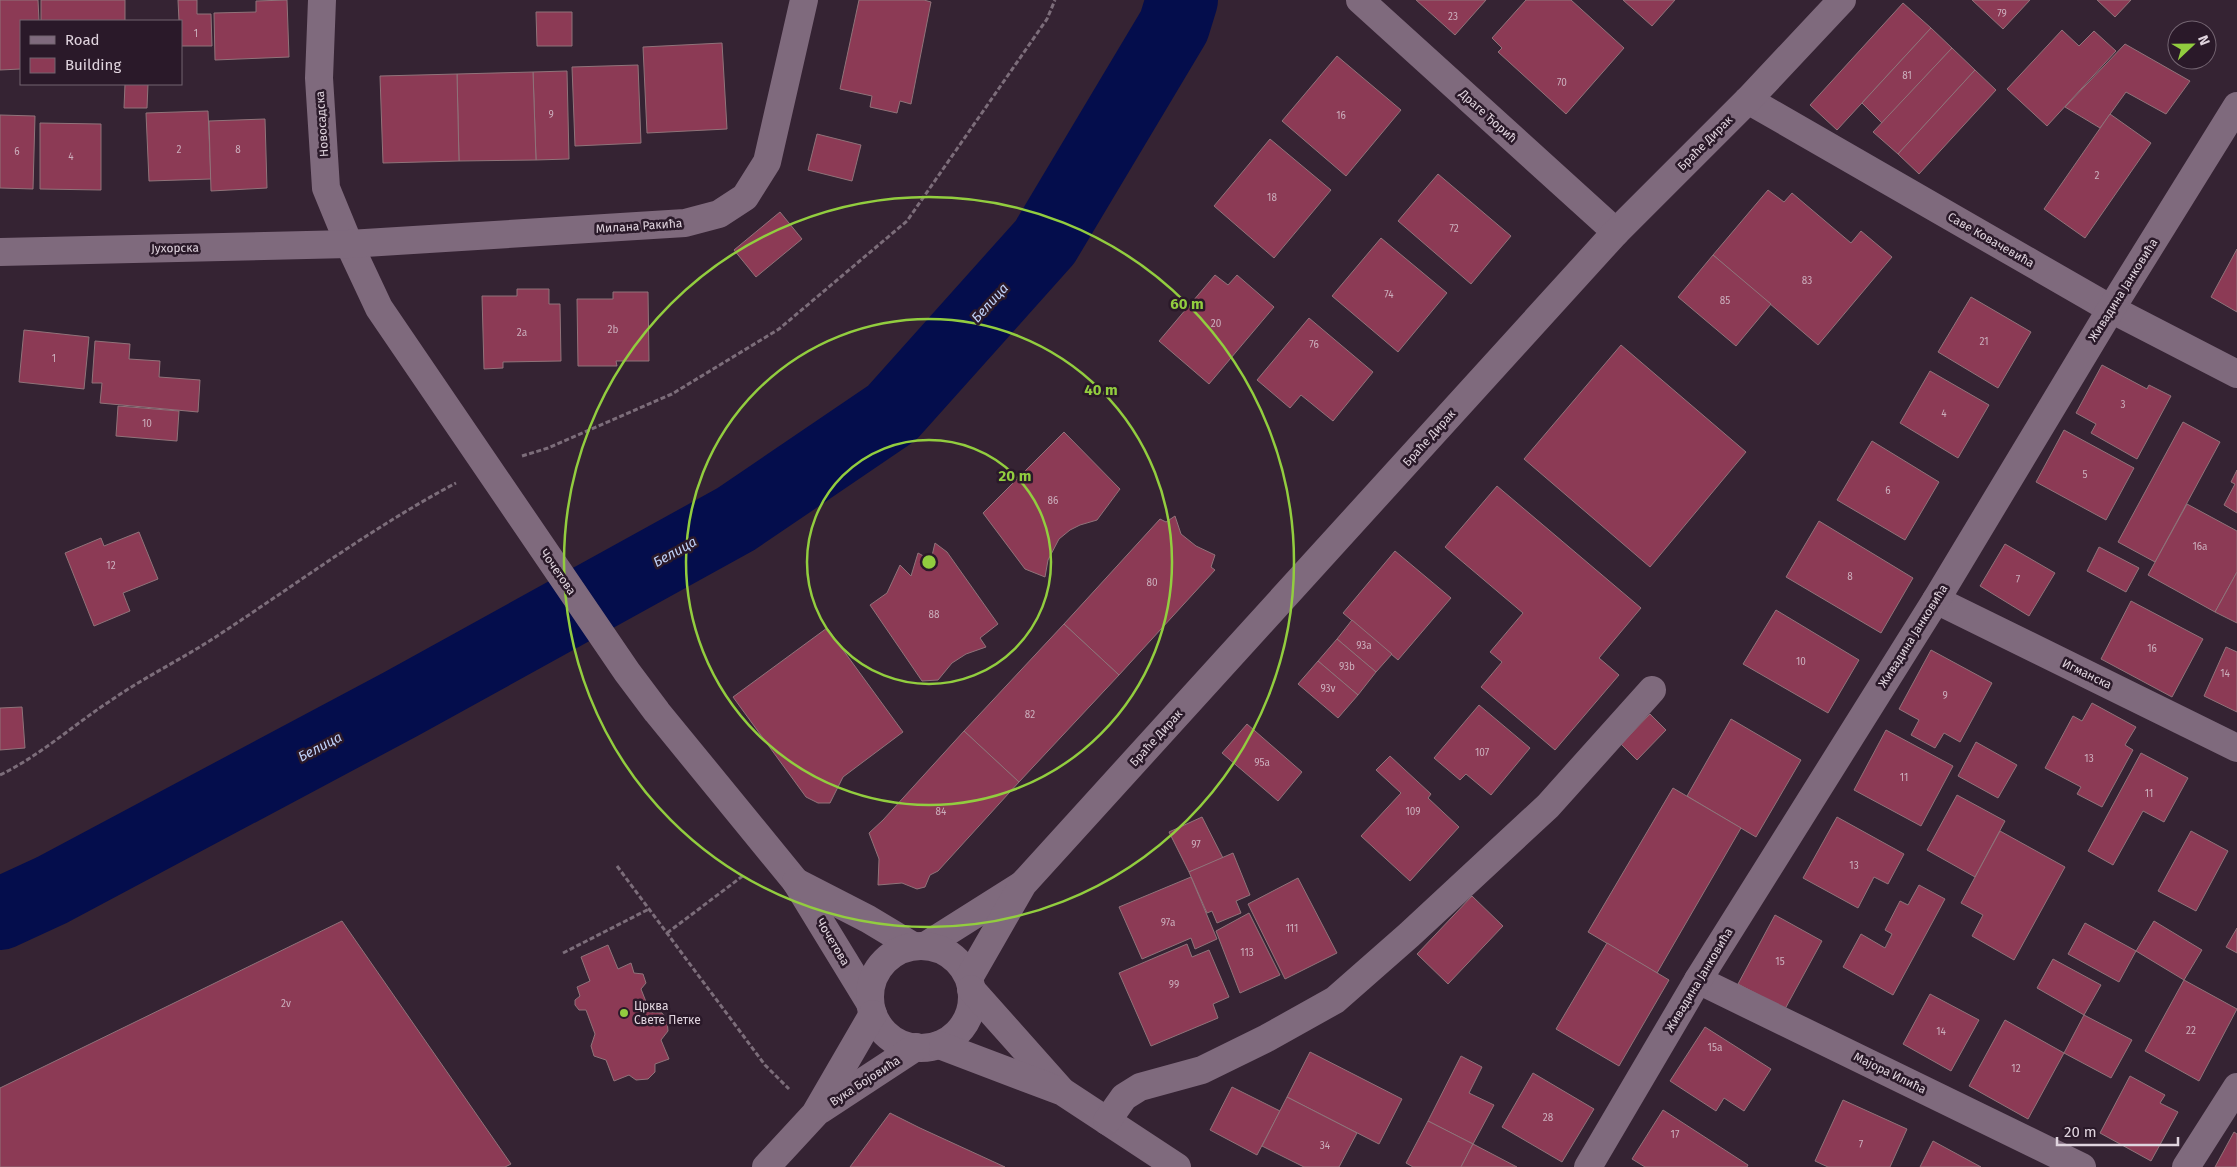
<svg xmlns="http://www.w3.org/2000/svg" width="2237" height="1167" font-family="'Fira Sans',sans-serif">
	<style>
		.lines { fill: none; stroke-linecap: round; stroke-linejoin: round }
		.river { stroke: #040d4c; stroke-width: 72 }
		.building { fill: #8c3a55; stroke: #90737a }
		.path { stroke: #7c6d7a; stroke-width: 3; stroke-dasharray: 5 2.5; stroke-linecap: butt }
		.minor { stroke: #7f6a7d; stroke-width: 28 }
		.ring { fill: none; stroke: #92cd3f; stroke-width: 2.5 }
		.poi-dot { fill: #92cd3f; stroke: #2a1929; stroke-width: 2 }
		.labels { text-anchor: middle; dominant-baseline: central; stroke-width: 5; stroke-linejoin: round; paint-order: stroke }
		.number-label { font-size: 10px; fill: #cbaebc }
		.street-label { font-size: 12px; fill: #e0d4de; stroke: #2a1929 }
		.poi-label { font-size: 12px; fill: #e0d4de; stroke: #2a1929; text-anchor: start }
		.water-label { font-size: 14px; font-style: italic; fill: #bfd0f7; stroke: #2a1929 }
		.centre { fill: #92cd3f; stroke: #2a1929; stroke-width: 2.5 }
		.ring-label { font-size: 15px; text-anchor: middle; font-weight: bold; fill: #92cd3f; stroke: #2a1929; stroke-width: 5; stroke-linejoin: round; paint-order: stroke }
	</style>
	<rect width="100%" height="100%" fill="#352333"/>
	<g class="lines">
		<path class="river" d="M0,914L52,890L401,704L736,519L892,413L1045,242L1174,26L1182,0"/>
	</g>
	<g class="building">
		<path d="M0,0H38L39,21H21V69L0,70Z"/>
		<rect x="41" y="0" width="84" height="21"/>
		<path d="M178,0H197V14H211L212,46H181V21H179Z"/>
		<path d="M287,0L289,57L215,60L214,13L256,12V1Z"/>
		<path d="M859,0H924L931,2L911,104L900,101L897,113L870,107L872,96L840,89Z"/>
		<path d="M1416,0H1486L1455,35Z"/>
		<path d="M1526,0H1571L1624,48L1566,114L1498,52L1502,48L1492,38Z"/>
		<path d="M1623,0H1675L1652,26Z"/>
		<path d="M1972,0H2030L2003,29Z"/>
		<path d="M2097,0H2131L2115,17Z"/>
		<path d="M1903,3L1931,28L1837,130L1810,105Z"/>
		<path d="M536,12H572V46H537Z"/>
		<path d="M1931,28L1952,48L1882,123L1862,103Z"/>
		<path d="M2062,30L2079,46L2094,31L2116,51L2047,126L2007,89Z"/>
		<path d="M722,43L727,129L647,133L643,47Z"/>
		<path d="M2125,44L2190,81L2166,114L2126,92L2100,128L2065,107Z"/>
		<path d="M1952,48L1975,70L1898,154L1873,132Z"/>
		<path d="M1337,56L1401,110L1346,176L1282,121Z"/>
		<path d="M638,65L641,143L575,146L572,67Z"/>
		<path d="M1975,70L1996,90L1919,174L1898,154Z"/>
		<path d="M567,71L569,159L536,160L533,72Z"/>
		<path d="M533,72L536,160L459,161L457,74Z"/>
		<path d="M457,74L459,161L383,163L380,76Z"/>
		<path d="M125,84H148L147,108H124Z"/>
		<path d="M208,111L211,179L149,181L146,113Z"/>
		<path d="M2110,114L2151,143L2085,238L2044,209Z"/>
		<path d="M0,115L35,116L33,189L0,188Z"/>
		<path d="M265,119L267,188L211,191L209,121Z"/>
		<path d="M40,123L101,124V190L40,189Z"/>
		<path d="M817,134L861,145L852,181L808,170Z"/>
		<path d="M1270,139L1331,190L1274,258L1214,206Z"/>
		<path d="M1438,174L1511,236L1471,284L1398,221Z"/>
		<path d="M1768,190L1784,202L1792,193L1851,243L1861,231L1892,257L1818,345L1713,255Z"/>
		<path d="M780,212L802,239L756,277L734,250Z"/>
		<path d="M1381,238L1447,293L1398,352L1332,296Z"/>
		<path d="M2237,249V312L2211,297Z"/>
		<path d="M1713,255L1771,304L1736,346L1678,297Z"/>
		<path d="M1215,275L1228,285L1237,275L1274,307L1209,384L1159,341Z"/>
		<path d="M517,289H549V304H560L561,361L503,362V368L484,369L482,296H517Z"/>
		<path d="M613,292H648L649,361H616L617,366H578L577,299H613Z"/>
		<path d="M1971,297L2031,332L1998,388L1938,352Z"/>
		<path d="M1309,318L1373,372L1333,421L1301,395L1290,408L1257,380Z"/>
		<path d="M24,330L89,337L84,389L19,382Z"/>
		<path d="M95,341L130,344L129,359L160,361L159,377L200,380L198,412L100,403L102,383H92Z"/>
		<path d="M1621,345L1746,452L1650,567L1524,459Z"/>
		<path d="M2102,365L2147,389L2149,385L2171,396L2137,459L2091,433L2096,424L2076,413Z"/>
		<path d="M1930,371L1989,405L1958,458L1900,423Z"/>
		<path d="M118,406L179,411L177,441L116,436Z"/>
		<path d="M2183,422L2220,442L2155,562L2118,542Z"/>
		<path d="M2064,430L2134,468L2106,520L2036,482Z"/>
		<path d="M1064,432L1120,489L1097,520L1080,525L1070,530L1059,539L1048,560L1045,577L1025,569L983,513Z"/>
		<path d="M1872,441L1939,482L1905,540L1837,500Z"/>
		<path d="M2237,470V513L2224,505L2235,484L2231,482Z"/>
		<path d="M1497,486L1641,608L1599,658L1619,675L1555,750L1481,687L1502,662L1490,652L1523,613L1445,547Z"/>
		<path d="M2187,504L2237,531V572L2215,612L2148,575Z"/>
		<path d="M1175,516L1181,534L1196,546L1215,555L1211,567L1215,570L1119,675L1064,624L1160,519L1166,522Z"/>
		<path d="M1819,521L1913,578L1881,633L1786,577Z"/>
		<path d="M139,532L158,579L123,593L130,611L94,626L65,553L101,538L104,546Z"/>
		<path d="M935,543L947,552L998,624L980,638L986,647L966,654L952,663L938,680L922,681L870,605L887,593L900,565L911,576L918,553L931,560Z"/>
		<path d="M2005,544L2055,573L2029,616L1980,586Z"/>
		<path d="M2099,547L2139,568L2126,592L2087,571Z"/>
		<path d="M1395,551L1451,598L1398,660L1343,613Z"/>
		<path d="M2237,572V623L2215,612Z"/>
		<path d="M2131,601L2203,639L2172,697L2101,659Z"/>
		<path d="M1776,610L1859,660L1828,713L1743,664Z"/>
		<path d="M1352,620L1392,654L1376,672L1337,639Z"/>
		<path d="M1064,624L1119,675L1019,782L964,731Z"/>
		<path d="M827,628L903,732L843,777L830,803H818L806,797L733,697Z"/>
		<path d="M1337,639L1376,672L1358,695L1318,661Z"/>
		<path d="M2226,647L2237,652V712L2204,696Z"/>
		<path d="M1931,650L1992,683L1960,742L1944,733L1935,748L1911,735L1919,720L1899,709Z"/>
		<path d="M1318,661L1358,695L1338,718L1298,684Z"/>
		<path d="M2092,703L2136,727L2125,745L2133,750L2102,807L2077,794L2081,787L2045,768L2073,716L2082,721Z"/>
		<path d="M1479,705L1530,748L1491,795L1466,774L1460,780L1434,758Z"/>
		<path d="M22,707L25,748L0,750V708Z"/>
		<path d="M1650,714L1666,730L1637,760L1621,744Z"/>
		<path d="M1731,719L1801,760L1756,837L1687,796Z"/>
		<path d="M1247,724L1302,772L1278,801L1222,753Z"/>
		<path d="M1886,730L1953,766L1921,826L1854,790Z"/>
		<path d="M964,731L1019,782L938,871L930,875L925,887L917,889L902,883L878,885L879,859L869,833L883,820Z"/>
		<path d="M1976,742L2017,765L1998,798L1958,776Z"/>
		<path d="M2141,753L2188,778L2164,822L2143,811L2113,865L2088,851Z"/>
		<path d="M1390,756L1431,794L1428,798L1459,827L1410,881L1361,836L1401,793L1376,770Z"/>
		<path d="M1673,788L1741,828L1657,973L1588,932Z"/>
		<path d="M1957,795L2005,821L1975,877L1927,850Z"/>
		<path d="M1202,817L1223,858L1189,872L1169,832Z"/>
		<path d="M1837,817L1904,854L1888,884L1874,877L1858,908L1803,878Z"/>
		<path d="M2000,831L2065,867L2014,960L1972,936L1983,915L1961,903Z"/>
		<path d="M2191,831L2228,851L2196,911L2158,891Z"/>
		<path d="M1233,853L1250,895L1236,901L1241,913L1217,923L1212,911L1207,913L1189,872Z"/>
		<path d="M1191,877L1217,939L1195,949L1191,938L1142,959L1119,907Z"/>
		<path d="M1298,878L1337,953L1285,979L1248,904Z"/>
		<path d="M1919,885L1945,899L1893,995L1843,967L1861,934L1885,948L1892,934L1885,930L1900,901L1908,905Z"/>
		<path d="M1472,896L1503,926L1448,984L1417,954Z"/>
		<path d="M1249,913L1280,975L1240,993L1216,931Z"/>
		<path d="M1775,915L1822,941L1785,1009L1738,984Z"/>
		<path d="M342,921L511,1164L505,1167H0V1088Z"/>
		<path d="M2154,921L2202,950L2184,980L2136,951Z"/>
		<path d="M2085,923L2136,951L2119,982L2068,954Z"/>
		<path d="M2237,928V953L2226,947Z"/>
		<path d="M1607,943L1669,980L1619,1066L1556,1029Z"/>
		<path d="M1187,944L1192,957L1209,950L1229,997L1213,1004L1218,1018L1151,1046L1119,973Z"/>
		<path d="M608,945L618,969L631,963L634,973L643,974L646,983L641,989L650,1012L662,1013L667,1020L668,1031L661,1040L669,1059L655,1064V1072L648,1079L636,1080L629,1075L614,1081L606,1060L594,1056L591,1046L595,1034L586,1010H579L575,1005V1000L580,996L577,987L590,981L581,957Z"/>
		<path d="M2053,959L2101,985L2084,1015L2037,988Z"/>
		<path d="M2184,980L2237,1009L2199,1081L2145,1051Z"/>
		<path d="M1930,994L1979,1020L1951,1071L1903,1044Z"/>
		<path d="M2084,1015L2132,1040L2111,1078L2064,1053Z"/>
		<path d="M2005,1020L2064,1053L2028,1119L1969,1086Z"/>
		<path d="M1705,1027L1771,1069L1744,1111L1724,1098L1716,1111L1670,1081Z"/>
		<path d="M1310,1052L1402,1099L1379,1144L1287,1097Z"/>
		<path d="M1461,1056L1482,1067L1469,1093L1494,1105L1473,1144L1428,1121Z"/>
		<path d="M1533,1073L1594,1109L1562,1162L1502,1127Z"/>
		<path d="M2130,1076L2165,1095L2160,1103L2178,1112L2151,1161L2100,1133Z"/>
		<path d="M1232,1087L1280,1111L1257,1155L1210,1130Z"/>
		<path d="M1287,1097L1357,1133L1339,1167H1304L1262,1146Z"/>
		<path d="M1843,1100L1907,1129L1890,1167H1828L1815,1161Z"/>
		<path d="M1663,1110L1748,1165L1747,1167H1645L1632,1159Z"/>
		<path d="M890,1113L920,1128L1005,1167H850Z"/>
		<path d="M1428,1121L1473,1144L1461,1167H1413L1406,1163Z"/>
		<path d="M2234,1132L2237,1134V1167H2215Z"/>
		<path d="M1933,1141L1981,1167H1920Z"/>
		<path d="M1473,1144L1517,1167H1461Z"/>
	</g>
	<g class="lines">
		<g class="path">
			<path d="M522,456L548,448L672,394L779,329L907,221L1047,19L1055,0"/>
			<path d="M0,775C41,755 72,726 110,701C143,678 180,660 214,638C294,586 371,528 456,483"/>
			<path d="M617,866L765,1065L789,1089"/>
			<path d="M667,933L744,875"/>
			<path d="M563,953L649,909"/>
		</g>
		<g class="minor">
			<path d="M322,0L319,78L326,188L349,244L379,308L627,672L657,712L796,882L870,1003"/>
			<path d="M1360,0L1616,232"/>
			<path d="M1748,100L2111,309L2237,374"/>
			<path d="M0,252L349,244L685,223L719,214L745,197L767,162L804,0"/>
			<path d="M1936,600L2237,748"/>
			<path d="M796,882L868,919L913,946"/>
			<path d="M925,946L1020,886"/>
			<circle cx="921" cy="997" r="51"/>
			<path d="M969,978L1023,884L1616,232L1748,100L1842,0"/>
			<path d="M1698,980L2082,1167"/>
			<path d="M971,989L1060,1089"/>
			<path d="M939,1045L1063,1092L1177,1167"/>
			<path d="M820,1110L916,1047"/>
			<path d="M1107,1121L1124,1097L1140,1087L1202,1070L1267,1038L1335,1000L1409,935L1548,806L1652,690"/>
			<path d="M766,1167L815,1114L873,1014"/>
			<path d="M1588,1167L1698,980L1936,600L2111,309L2237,106"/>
			<path d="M2186,1167L2237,1087"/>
		</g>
	</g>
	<g class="ring">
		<circle cx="929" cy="562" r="122"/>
		<circle cx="929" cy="562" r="243"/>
		<circle cx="929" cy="562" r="365"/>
	</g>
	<circle class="poi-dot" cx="624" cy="1013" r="5"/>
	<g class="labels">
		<g class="number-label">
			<text x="2002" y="14">79</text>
			<text x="1453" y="17">23</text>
			<text x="196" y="34">1</text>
			<text x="1907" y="76">81</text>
			<text x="1562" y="83">70</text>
			<text x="551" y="115">9</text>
			<text x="1341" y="116">16</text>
			<text x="179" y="150">2</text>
			<text x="238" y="150">8</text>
			<text x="17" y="152">6</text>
			<text x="71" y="157">4</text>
			<text x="2097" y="176">2</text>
			<text x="1272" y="198">18</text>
			<text x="1454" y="229">72</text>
			<text x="1807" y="281">83</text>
			<text x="1389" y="295">74</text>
			<text x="1725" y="301">85</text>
			<text x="1216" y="324">20</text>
			<text x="613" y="330">2b</text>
			<text x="522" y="333">2a</text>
			<text x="1984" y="342">21</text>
			<text x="1314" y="345">76</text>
			<text x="54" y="359">1</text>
			<text x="2123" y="405">3</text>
			<text x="1944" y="414">4</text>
			<text x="147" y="424">10</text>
			<text x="2085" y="475">5</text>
			<text x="1888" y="491">6</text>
			<text x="1053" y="501">86</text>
			<text x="2200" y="547">16a</text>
			<text x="111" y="566">12</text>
			<text x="1850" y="577">8</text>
			<text x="2018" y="580">7</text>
			<text x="1152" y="583">80</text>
			<text x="934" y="615">88</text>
			<text x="1364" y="646">93a</text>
			<text x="2152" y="649">16</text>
			<text x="1801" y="662">10</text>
			<text x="1347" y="667">93b</text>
			<text x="2225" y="674">14</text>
			<text x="1328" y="689">93v</text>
			<text x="1945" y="696">9</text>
			<text x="1030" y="715">82</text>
			<text x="1482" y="753">107</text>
			<text x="2089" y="759">13</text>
			<text x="1262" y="763">95a</text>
			<text x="1904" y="778">11</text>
			<text x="2149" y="794">11</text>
			<text x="941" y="812">84</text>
			<text x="1413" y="812">109</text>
			<text x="1196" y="845">97</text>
			<text x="1854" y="866">13</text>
			<text x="1168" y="923">97a</text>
			<text x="1292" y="929">111</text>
			<text x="1247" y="953">113</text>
			<text x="1780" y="962">15</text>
			<text x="1174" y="985">99</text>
			<text x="286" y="1004">2v</text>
			<text x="2191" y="1031">22</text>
			<text x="1941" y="1032">14</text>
			<text x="1715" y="1048">15a</text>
			<text x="2016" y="1069">12</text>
			<text x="1548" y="1118">28</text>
			<text x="1675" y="1135">17</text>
			<text x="1861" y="1145">7</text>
			<text x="1325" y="1146">34</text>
		</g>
		<g class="street-label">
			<text transform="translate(1488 116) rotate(42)">Драге Ђорић</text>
			<text transform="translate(322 124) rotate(-94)">Новосадска</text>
			<text transform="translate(1705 143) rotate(-45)">Браће Дирак</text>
			<text transform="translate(639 226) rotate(-4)">Милана Ракића</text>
			<text transform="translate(1991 240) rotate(30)">Саве Ковачевића</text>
			<text transform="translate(175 248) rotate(-1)">Јухорска</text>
			<text transform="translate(2123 290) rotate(-58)">Живадина Јанковића</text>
			<text transform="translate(1429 438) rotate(-48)">Браће Дирак</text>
			<text transform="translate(558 572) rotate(55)">Чочетова</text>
			<text transform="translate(1913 636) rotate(-58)">Живадина Јанковића</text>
			<text transform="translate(2087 674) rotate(26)">Игманска</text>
			<text transform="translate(1156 738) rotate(-48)">Браће Дирак</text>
			<text transform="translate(833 942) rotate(59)">Чочетова</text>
			<text transform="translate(1699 980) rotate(-59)">Живадина Јанковића</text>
			<text transform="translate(1890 1073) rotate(26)">Мајора Илића</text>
			<text transform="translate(865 1081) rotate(-33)">Вука Бојовића</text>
		</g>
		<g class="poi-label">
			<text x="634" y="1006">Црква<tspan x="634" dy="14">Свете Петке</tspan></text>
		</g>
		<g class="water-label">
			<text transform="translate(990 303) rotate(-48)">Белица</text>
			<text transform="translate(675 552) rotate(-29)">Белица</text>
			<text transform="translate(320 747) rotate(-28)">Белица</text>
		</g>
	</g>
	<circle cx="929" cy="562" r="8" class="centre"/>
	<g class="ring-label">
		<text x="1187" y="309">60 m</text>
		<text x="1101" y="395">40 m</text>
		<text x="1015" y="481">20 m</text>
	</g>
	<rect x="20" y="20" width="162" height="65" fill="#2a1929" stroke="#736471"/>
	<rect x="30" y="36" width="25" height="8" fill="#7f6a7d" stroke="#736471"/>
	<text x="65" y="45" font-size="15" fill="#e0d4de">Road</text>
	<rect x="30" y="58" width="25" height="15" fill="#8c3a55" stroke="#736471"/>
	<text x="65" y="70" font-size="15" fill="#e0d4de">Building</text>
	<g transform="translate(2192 45) rotate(68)"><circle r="24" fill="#2a1929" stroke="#736471"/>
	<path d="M0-4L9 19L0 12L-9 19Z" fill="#92cd3f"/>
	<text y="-8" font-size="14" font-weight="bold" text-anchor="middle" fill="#e0d4de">N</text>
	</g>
	<path d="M2057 1137v8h121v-8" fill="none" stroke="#e0d4de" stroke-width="2.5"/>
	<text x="2064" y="1137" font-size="15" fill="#e0d4de" stroke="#2a1929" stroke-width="4" paint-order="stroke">20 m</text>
</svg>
